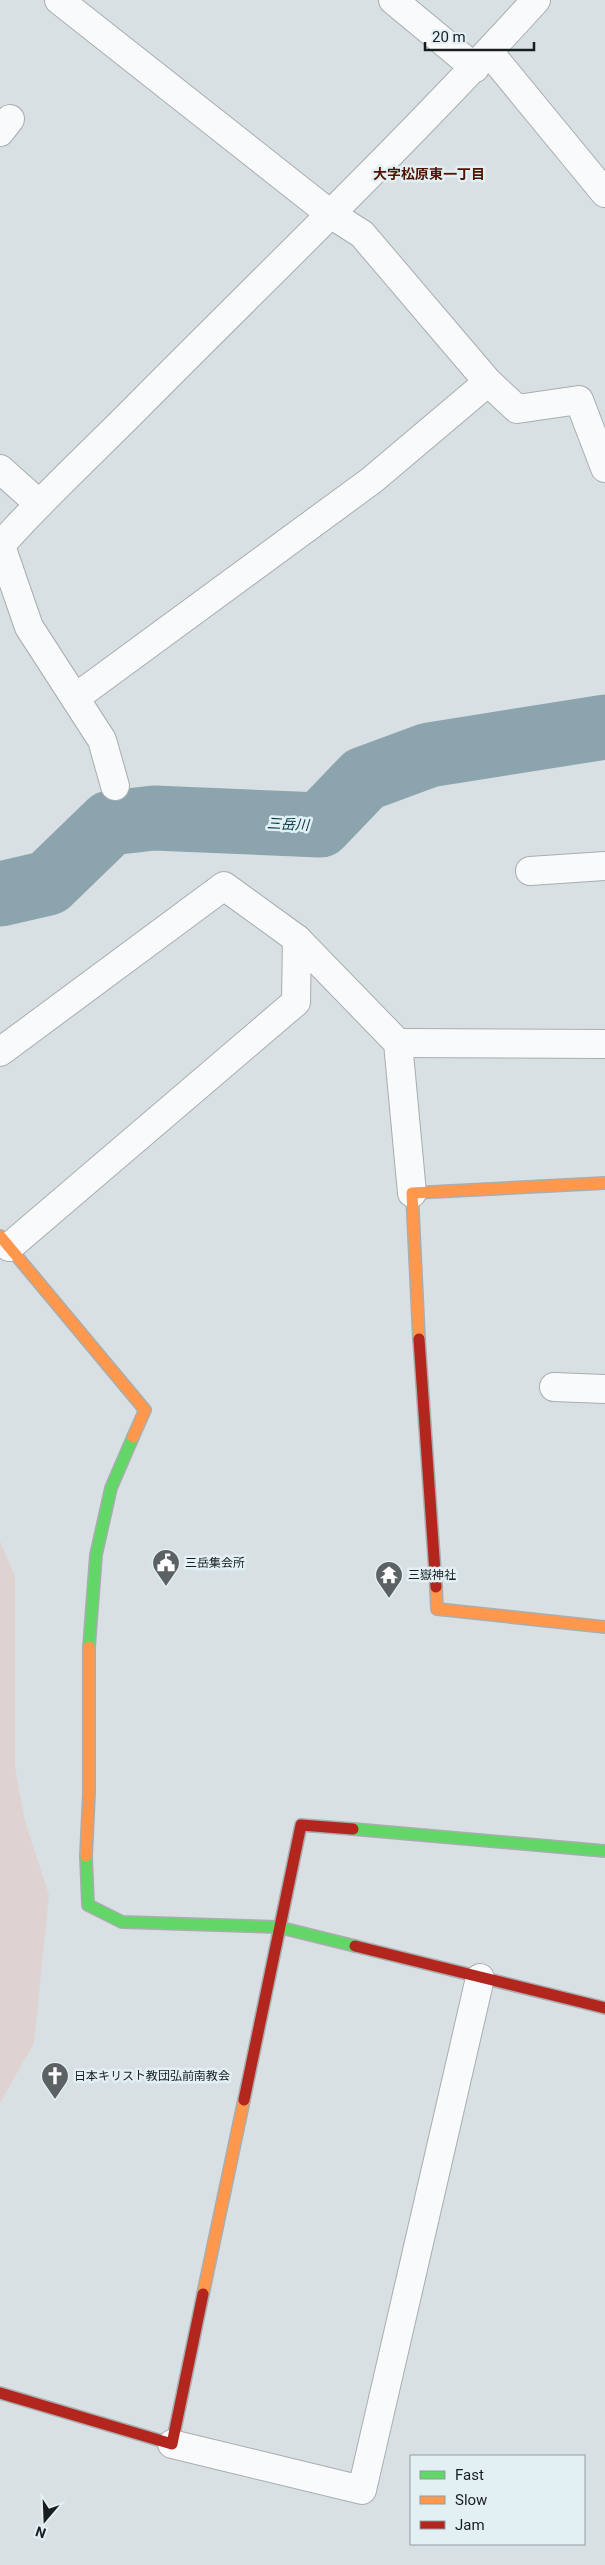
<svg xmlns="http://www.w3.org/2000/svg" width="605" height="2565" font-family="Roboto,'Noto Sans JP',sans-serif">
	<style>
		.green { fill: #ded3d0 }
		.lines { fill: none; stroke-linecap: round; stroke-linejoin: round }
		.river { stroke: #8ba4ae; stroke-width: 65 }
		.street-casing { stroke: #a8adaf; stroke-width: 30 }
		.fast-casing { stroke: #a8adaf; stroke-width: 14 }
		.slow-casing { stroke: #a8adaf; stroke-width: 14 }
		.jam-casing { stroke: #a8adaf; stroke-width: 14 }
		.street { stroke: #f9fafb; stroke-width: 28 }
		.fast { stroke: #63d668; stroke-width: 11 }
		.slow { stroke: #ff974d; stroke-width: 11 }
		.jam { stroke: #b3261e; stroke-width: 11 }
		.labels { text-anchor: middle; dominant-baseline: central; stroke-width: 5; stroke-linejoin: round; paint-order: stroke }
		.poi-label { font-size: 12px; fill: #191d1f; stroke: #e2f0f4; text-anchor: start }
		.neighbourhood-label { font-size: 14px; font-weight: bold; fill: #521200; stroke: #e2f0f4 }
		.water-label { font-size: 14px; font-style: italic; fill: #003846; stroke: #e2f0f4 }
	</style>
	<rect width="100%" height="100%" fill="#d9e0e3"/>
	<path class="green" d="M0,1541L15,1576V1767L25,1821L49,1895L34,2043L0,2103Z"/>
	<g class="lines">
		<path class="river" d="M0,894L48,883L110,823L154,818L320,825L364,779L429,755L605,727"/>
		<defs>
			<g id="street">
				<path d="M59,0L329,213L362,234L488,382L517,409L579,400L605,468"/>
				<path d="M393,0L475,68"/>
				<path d="M489,52L605,193"/>
				<path d="M0,132L10,119"/>
				<path d="M0,469L38,503"/>
				<path d="M0,546C45,495 95,450 143,401C275,268 410,139 536,0"/>
				<path d="M1,546L29,627L102,740L115,786"/>
				<path d="M75,698L372,480L488,382"/>
				<path d="M530,871L605,866"/>
				<path d="M398,1043L605,1044"/>
				<path d="M0,1052L224,886L297,939L398,1043L412,1193"/>
				<path d="M9,1247L296,1002L297,939"/>
				<path d="M554,1387L605,1389"/>
				<path d="M172,2444L362,2490L480,1978"/>
			</g>
			<g id="fast">
				<path d="M89,1647L96,1555L111,1488L133,1437"/>
				<path d="M353,1829L605,1851"/>
				<path d="M86,1856L88,1905L122,1922L278,1927L355,1946"/>
			</g>
			<g id="slow">
				<path d="M0,1236L145,1410L133,1437"/>
				<path d="M419,1339L412,1193L605,1183"/>
				<path d="M436,1587L437,1609L605,1627"/>
				<path d="M86,1856L89,1793V1647"/>
				<path d="M203,2294L244,2100"/>
			</g>
			<g id="jam">
				<path d="M419,1339L436,1587"/>
				<path d="M355,1946L605,2008"/>
				<path d="M244,2100L301,1825L353,1829"/>
				<path d="M0,2393L172,2444L203,2294"/>
			</g>
		</defs>
		<use href="#street" class="street-casing"/>
		<use href="#fast" class="fast-casing"/>
		<use href="#slow" class="slow-casing"/>
		<use href="#jam" class="jam-casing"/>
		<use href="#street" class="street"/>
		<use href="#fast" class="fast"/>
		<use href="#slow" class="slow"/>
		<use href="#jam" class="jam"/>
	</g>
	<defs>
		<symbol id="civic-pin" viewBox="-11 -11 22 30"><path d="M0 17L-7.5 6A9.5 9.5 0 1 1 7.5 6Z" fill="#5c6164" stroke="#e2f0f4"/><path d="M-.6-6.5H3V-4.5H.6V-3L4-1V1h2V6H-6V1h2V-1L-.6-3ZM-1.2 2.5V6h2.4V2.5Z" fill="#fff"/></symbol>
		<symbol id="temple-pin" viewBox="-11 -11 22 30"><path d="M0 17L-7.5 6A9.5 9.5 0 1 1 7.5 6Z" fill="#5c6164" stroke="#e2f0f4"/><path d="M0-6L5-2H3V0L6.5 2.5H4V6H1.5V3h-3V6H-4V2.5H-6.5L-3 0V-2H-5Z" fill="#fff"/></symbol>
		<symbol id="church-pin" viewBox="-11 -11 22 30"><path d="M0 17L-7.5 6A9.5 9.5 0 1 1 7.5 6Z" fill="#5c6164" stroke="#e2f0f4"/><path d="M-1.2-6h2.4v3.5h3.3v2.4h-3.3V6h-2.4V-.1h-3.3v-2.4h3.3Z" fill="#fff"/></symbol>
	</defs>
	<g fill-rule="evenodd">
		<use href="#civic-pin" x="150" y="1547" width="32" height="43"/>
		<use href="#temple-pin" x="373" y="1559" width="32" height="43"/>
		<use href="#church-pin" x="39" y="2060" width="32" height="43"/>
	</g>
	<g class="labels">
		<g class="poi-label">
			<text x="185" y="1563">三岳集会所</text>
			<text x="408" y="1575">三嶽神社</text>
			<text x="74" y="2076">日本キリスト教団弘前南教会</text>
		</g>
		<g class="neighbourhood-label">
			<text x="429" y="174">大字松原東一丁目</text>
		</g>
		<g class="water-label">
			<text transform="translate(288 824) rotate(3)">三岳川</text>
		</g>
	</g>
	<rect x="410" y="2455" width="175" height="90" fill="#e2f0f4" stroke="#929c9f"/>
	<rect x="420" y="2471" width="25" height="8" fill="#63d668" stroke="#929c9f"/>
	<text x="455" y="2480" font-size="15" fill="#191d1f">Fast</text>
	<rect x="420" y="2496" width="25" height="8" fill="#ff974d" stroke="#929c9f"/>
	<text x="455" y="2505" font-size="15" fill="#191d1f">Slow</text>
	<rect x="420" y="2521" width="25" height="8" fill="#b3261e" stroke="#929c9f"/>
	<text x="455" y="2530" font-size="15" fill="#191d1f">Jam</text>
	<g transform="translate(45 2520) rotate(199)" stroke="#e2f0f4" stroke-width="4" paint-order="stroke">
	<path d="M0-4L9 19L0 12L-9 19Z" fill="#191d1f"/>
	<text y="-8" font-size="14" font-weight="bold" text-anchor="middle" fill="#191d1f">N</text>
	</g>
	<path d="M425 42v8h109v-8" fill="none" stroke="#191d1f" stroke-width="2.5"/>
	<text x="432" y="42" font-size="15" fill="#191d1f" stroke="#e2f0f4" stroke-width="4" paint-order="stroke">20 m</text>
</svg>
